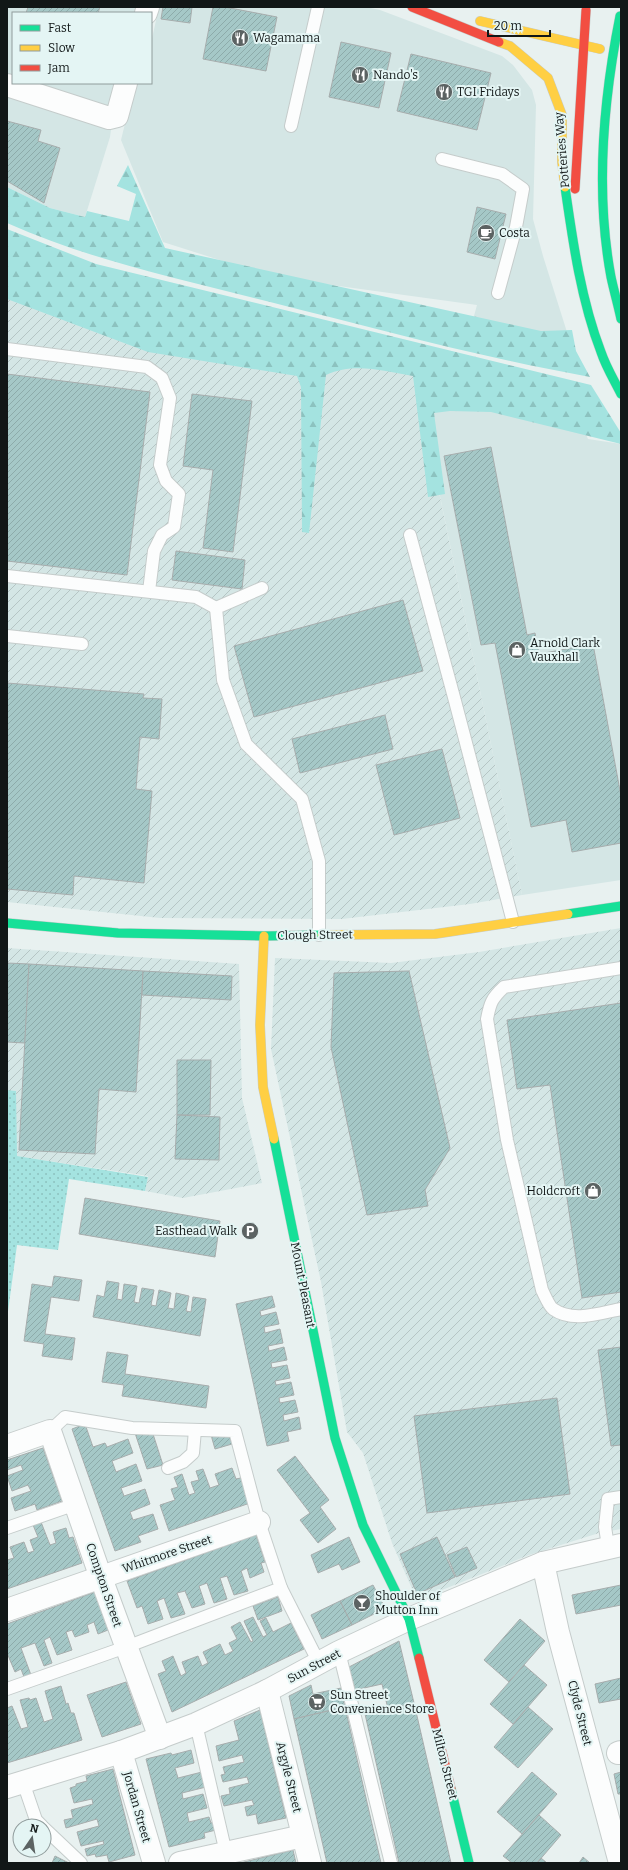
<svg xmlns="http://www.w3.org/2000/svg" width="628" height="1870" font-family="Bitter,serif">
	<style>
		.built { fill: #d4e6e5 }
		.industrial { fill: url(#industrial-furrows) }
		.grass { fill: url(#grass-dots) }
		.forest { fill: url(#forest-firs) }
		.building { fill: url(#building-hatch); stroke: #a7adad }
		.lines { fill: none; stroke-linecap: round; stroke-linejoin: round }
		.lane-casing { stroke: #c5cccb; stroke-width: 14 }
		.street-casing { stroke: #c5cccb; stroke-width: 24 }
		.fast-casing { stroke: #c5cccb; stroke-width: 10 }
		.slow-casing { stroke: #c5cccb; stroke-width: 10 }
		.jam-casing { stroke: #c5cccb; stroke-width: 10 }
		.lane { stroke: #fcfdfd; stroke-width: 12 }
		.street { stroke: #fcfdfd; stroke-width: 22 }
		.fast { stroke: #16e098; stroke-width: 9 }
		.slow { stroke: #ffcf43; stroke-width: 9 }
		.jam { stroke: #f24e42; stroke-width: 9 }
		.labels { text-anchor: middle; dominant-baseline: central; stroke-width: 4; stroke-linejoin: round; paint-order: stroke }
		.poi-label { font-size: 12px; fill: #111717; stroke: #e4f5f4; text-anchor: start }
		.street-label { font-size: 12px; fill: #111717; stroke: #e4f5f4 }
	</style>
	<defs>
		<pattern id="industrial-furrows" width="10" height="10" patternUnits="userSpaceOnUse"><rect width="10" height="10" fill="#d4e6e5"/><path d="M-1 1l2-2M0 10L10 0M9 11l2-2" fill="none" stroke="#b5c5c4"/></pattern>
		<pattern id="grass-dots" width="8" height="8" patternUnits="userSpaceOnUse"><rect width="8" height="8" fill="#a4e3e0"/><path d="M2 2h.1M6 6h.1" fill="none" stroke="#8cc2bf" stroke-width="1.8" stroke-linecap="round"/></pattern>
		<pattern id="forest-firs" width="22" height="20" patternUnits="userSpaceOnUse"><rect width="22" height="20" fill="#a4e3e0"/><path d="M5 1l3.5 6h-7zM16 11l3.5 6h-7z" fill="#8cc2bf"/></pattern>
		<pattern id="building-hatch" width="6" height="6" patternUnits="userSpaceOnUse"><rect width="6" height="6" fill="#a5c8c7"/><path d="M-1 1l2-2M0 6l6-6M5 7l2-2" fill="none" stroke="#8dabaa"/></pattern>
	</defs>
	<rect width="100%" height="100%" fill="#e8f1f0"/>
	<g class="built">
		<path d="M7,7H141L139,13H13V83H121L114,108L110,137L85,217L50,208L7,187Z"/>
		<path d="M159,7H366L380,10L502,56L513,65L532,90L536,105L533,219L543,256L572,348L471,327L477,305L273,277L163,242L121,140L135,83H151V43Z"/>
		<path d="M418,389L582,426L588,439L621,444V880L522,895Z"/>
	</g>
	<g class="industrial">
		<path d="M7,264L430,374L418,390L522,895L470,904L342,919L160,918L7,902Z"/>
		<path d="M621,928V1529L599,1533L529,1555L417,1600L392,1543L363,1453L347,1432L321,1282L271,1049L275,958L391,963L479,952Z"/>
		<path d="M7,948L239,964L242,1098L262,1183L183,1198L145,1191L148,1176L16,1156V1091L7,1090Z"/>
	</g>
	<path class="grass" d="M7,1090L16,1091L17,1156L148,1177L145,1191L69,1179L58,1250L17,1245L7,1319Z"/>
	<g class="forest">
		<path d="M128,165L165,248L541,331L572,330L576,351L590,377C483,358 378,329 274,303C184,280 92,261 7,223V187L50,208L85,217L87,211L129,221L136,194L117,186Z"/>
		<path d="M7,229L96,264L591,385L621,433V444L491,412L450,411L434,413L445,494L428,497L413,376C384,371 354,362 326,375L309,533L302,532L301,387L297,376L148,352L7,299Z"/>
	</g>
	<g class="building">
		<path d="M28,7H100L98,13H26Z"/>
		<path d="M163,7H192L190,23L161,19Z"/>
		<path d="M213,7H225L277,17L266,71L203,59Z"/>
		<path d="M341,42L391,53L379,108L329,97Z"/>
		<path d="M411,54L491,73L477,130L397,111Z"/>
		<path d="M7,121L41,130L38,141L60,148L44,203L7,181Z"/>
		<path d="M477,207L506,214L495,259L467,252Z"/>
		<path d="M7,374L150,392L127,575L7,561Z"/>
		<path d="M192,394L252,401L233,552L203,548L213,470L183,466Z"/>
		<path d="M491,447L527,635L535,633L539,654L593,644L621,796V843L572,852L566,820L531,827L495,643L481,645L444,456Z"/>
		<path d="M176,551L245,560L242,589L172,580Z"/>
		<path d="M403,600L423,671L254,717L234,646Z"/>
		<path d="M7,683L144,694L143,698L162,699L159,739L140,737L136,789L152,791L144,883L74,876L73,895L7,889Z"/>
		<path d="M385,715L393,749L300,773L292,739Z"/>
		<path d="M442,749L460,818L394,835L376,765Z"/>
		<path d="M7,963L29,964L25,1043L7,1042Z"/>
		<path d="M29,964L143,971L136,1092L99,1089L95,1154L19,1150Z"/>
		<path d="M143,971L232,976L231,1000L142,995Z"/>
		<path d="M409,971L450,1148L425,1190L428,1206L367,1215L331,1047L334,973Z"/>
		<path d="M621,1003V1292L582,1298L550,1085L517,1089L507,1020Z"/>
		<path d="M177,1060H211L210,1115H177Z"/>
		<path d="M177,1115L220,1117L219,1160L175,1159Z"/>
		<path d="M85,1198L220,1221L215,1257L79,1234Z"/>
		<path d="M54,1276L82,1280L79,1301L51,1297L45,1334L75,1338L72,1360L42,1356L44,1344L24,1341L32,1284L52,1287Z"/>
		<path d="M107,1281L119,1283L117,1299L122,1300L124,1284L137,1286L134,1302L139,1303L142,1288L154,1290L151,1305L156,1306L159,1290L171,1293L168,1308L174,1309L176,1293L189,1296L186,1311L191,1312L193,1297L206,1299L200,1336L93,1317L97,1295L104,1297Z"/>
		<path d="M272,1296L275,1307L260,1311L261,1316L276,1312L279,1324L264,1327L265,1333L280,1329L283,1343L268,1346L269,1351L284,1347L287,1360L271,1363L272,1368L287,1365L290,1378L275,1381L276,1385L291,1382L294,1395L279,1398L280,1403L295,1400L298,1412L283,1415L284,1421L299,1417L301,1429L287,1432L289,1441L267,1446L236,1304Z"/>
		<path d="M621,1347V1445L611,1446L598,1350Z"/>
		<path d="M107,1352L128,1355L125,1374L209,1386L206,1408L122,1396L124,1385L102,1382Z"/>
		<path d="M557,1398L570,1494L427,1513L414,1416Z"/>
		<path d="M85,1424L93,1447L105,1443L107,1447L128,1439L133,1453L112,1461L116,1472L136,1464L142,1481L121,1488L124,1496L145,1489L150,1504L130,1512L133,1520L153,1514L158,1529L138,1536L141,1542L115,1551L72,1429Z"/>
		<path d="M135,1433L153,1434L163,1465L147,1469Z"/>
		<path d="M211,1435H229L232,1444L215,1449Z"/>
		<path d="M43,1448L62,1501L37,1510L35,1504L15,1511L11,1498L31,1491L28,1485L12,1491L7,1476L23,1470L21,1465L7,1470V1460Z"/>
		<path d="M295,1456L329,1500L320,1507L336,1529L318,1543L300,1520L310,1513L277,1470Z"/>
		<path d="M232,1468L236,1479L245,1477L250,1503L169,1531L160,1505L175,1500L171,1489L178,1487L174,1477L182,1474L189,1495L195,1493L191,1482L199,1480L196,1471L203,1469L210,1488L219,1485L215,1474Z"/>
		<path d="M41,1522L50,1545L56,1543L53,1532L66,1528L69,1538L73,1537L82,1563L7,1589V1560L14,1558L10,1547L24,1542L28,1553L34,1551L30,1540L38,1537L33,1525Z"/>
		<path d="M256,1535L265,1562L261,1563L264,1572L250,1578L247,1568L241,1571L248,1591L234,1595L227,1576L220,1578L227,1599L214,1603L207,1583L199,1586L205,1604L192,1608L185,1591L177,1593L185,1614L171,1618L164,1598L157,1601L163,1619L148,1624L142,1606L137,1608L127,1581Z"/>
		<path d="M349,1537L360,1562L342,1570L339,1564L318,1573L311,1555Z"/>
		<path d="M437,1537L455,1577L417,1594L400,1554Z"/>
		<path d="M467,1547L477,1568L456,1577L447,1555Z"/>
		<path d="M373,1585L384,1606L382,1610L352,1625L340,1601Z"/>
		<path d="M621,1585V1605L576,1614L572,1595Z"/>
		<path d="M95,1592L108,1630L98,1634L94,1622L87,1625L89,1632L75,1637L72,1630L66,1632L72,1650L57,1655L50,1637L44,1640L52,1663L44,1666L35,1643L21,1648L31,1675L24,1677L21,1669L15,1672L7,1653V1624Z"/>
		<path d="M278,1597L282,1611L258,1620L253,1606Z"/>
		<path d="M340,1601L352,1625L322,1639L311,1615Z"/>
		<path d="M253,1617L263,1637L267,1635L260,1621L266,1618L273,1632L291,1623L304,1649L172,1712L158,1674L166,1671L162,1661L173,1656L181,1676L186,1673L182,1662L198,1656L202,1666L208,1663L203,1652L220,1644L225,1655L233,1651L229,1643L237,1639L231,1627L240,1622L251,1642L253,1641L244,1621Z"/>
		<path d="M520,1619L545,1641L509,1682L484,1660Z"/>
		<path d="M399,1641L414,1703L388,1709L382,1684L355,1690L349,1667Z"/>
		<path d="M524,1665L547,1685L513,1724L490,1704Z"/>
		<path d="M621,1678V1699L599,1703L595,1684Z"/>
		<path d="M126,1682L141,1724L102,1737L87,1695Z"/>
		<path d="M311,1685L313,1694L341,1688L345,1707L294,1719L289,1696Z"/>
		<path d="M61,1686L66,1704L68,1703L71,1713H74L82,1740L7,1763V1708L12,1706L21,1729L28,1727L20,1700L29,1698L30,1700L36,1698L44,1722L53,1719L45,1691Z"/>
		<path d="M414,1703L451,1863H399L365,1714Z"/>
		<path d="M345,1707L381,1863H327L294,1719Z"/>
		<path d="M528,1707L553,1729L518,1768L494,1747Z"/>
		<path d="M260,1710L286,1818L258,1824L256,1814L247,1816L245,1807L254,1805L252,1800L224,1806L221,1796L230,1794L229,1788L249,1783L247,1777L223,1782L221,1775L225,1774L223,1767L244,1762L242,1755L219,1761L216,1746L239,1740L234,1721Z"/>
		<path d="M191,1750L194,1763L175,1768L178,1778L206,1771L210,1786L182,1793L183,1799L203,1794L207,1808L187,1813L189,1822L209,1817L211,1823L214,1822L216,1830L204,1833L205,1838L169,1847L146,1759L171,1753L172,1755Z"/>
		<path d="M113,1769L135,1855L109,1862L107,1855L96,1857L95,1854L87,1856L85,1849L104,1844L103,1841L81,1846L77,1832L99,1826L97,1819L66,1828L64,1820L73,1818L71,1810L93,1804L92,1799L74,1803L70,1788L76,1786V1784L87,1781L86,1776Z"/>
		<path d="M532,1772L557,1794L522,1834L497,1812Z"/>
		<path d="M621,1772V1794H618L614,1774Z"/>
		<path d="M539,1815L561,1835L537,1863H512L503,1856Z"/>
		<path d="M293,1850L296,1863H240Z"/>
		<path d="M55,1856L69,1863H52Z"/>
		<path d="M583,1857L590,1863H579Z"/>
		<path d="M541,1858L547,1863H537Z"/>
	</g>
	<g class="lines">
		<defs>
			<g id="lane">
				<path d="M291,126L318,7"/>
				<path d="M442,159L502,174L523,189L516,227L498,293"/>
				<path d="M7,349L147,367L162,378L170,398L160,465L166,481L179,494L174,527L162,535L154,551L149,591"/>
				<path d="M410,535L455,701L513,922"/>
				<path d="M7,576L196,597L216,608"/>
				<path d="M262,588L216,608L223,680L246,744L302,799L319,861V935"/>
				<path d="M7,636L82,644"/>
				<path d="M621,968L504,987C492,998 490,1003 487,1019L507,1140L542,1290C545,1296 549,1306 553,1309C573,1323 600,1313 621,1309"/>
				<path d="M168,1468L183,1462L193,1453L195,1430"/>
				<path d="M7,1528L76,1504"/>
				<path d="M608,1546L605,1527L608,1499L621,1497"/>
				<path d="M281,1588L319,1663"/>
				<path d="M339,1652L391,1863"/>
				<path d="M7,1689L126,1647L281,1588L259,1522L235,1431L132,1428L65,1417L50,1431"/>
				<path d="M196,1724L226,1853"/>
				<path d="M23,1782L36,1820L42,1826"/>
				<path d="M44,1828L81,1863"/>
			</g>
			<g id="street">
				<path d="M146,13L148,7"/>
				<path d="M7,85L109,118L117,116L126,83"/>
				<path d="M7,1446L50,1431L101,1578L160,1738"/>
				<path d="M543,1563L558,1632L620,1863"/>
				<path d="M7,1610L259,1522"/>
				<path d="M267,1691L310,1863"/>
				<path d="M121,1752L154,1863"/>
				<path d="M618,1753L621,1752"/>
				<path d="M7,1787L121,1752L196,1724L267,1691L339,1652L409,1619L543,1563L621,1545"/>
				<path d="M180,1863L303,1836"/>
			</g>
			<g id="fast">
				<path d="M620,16C603,101 595,191 611,277C614,291 618,305 621,319"/>
				<path d="M565,187C573,243 581,300 601,352C606,367 614,380 621,394"/>
				<path d="M568,914L621,906"/>
				<path d="M7,923L118,933L264,936L322,935"/>
				<path d="M274,1139L335,1438L363,1525L409,1619L419,1658"/>
				<path d="M451,1789L469,1863"/>
			</g>
			<g id="slow">
				<path d="M480,21L600,49"/>
				<path d="M499,42L510,46L548,78L562,115V162L565,187"/>
				<path d="M322,935L435,934L568,914"/>
				<path d="M264,936L260,1025L263,1087L274,1139"/>
			</g>
			<g id="jam">
				<path d="M412,7L499,42"/>
				<path d="M575,189L586,10"/>
				<path d="M419,1658L451,1789"/>
			</g>
		</defs>
		<use href="#lane" class="lane-casing"/>
		<use href="#street" class="street-casing"/>
		<use href="#fast" class="fast-casing"/>
		<use href="#slow" class="slow-casing"/>
		<use href="#jam" class="jam-casing"/>
		<use href="#lane" class="lane"/>
		<use href="#street" class="street"/>
		<use href="#fast" class="fast"/>
		<use href="#slow" class="slow"/>
		<use href="#jam" class="jam"/>
	</g>
	<defs>
		<symbol id="restaurant-disc" viewBox="-11 -11 22 22"><circle r="9.5" fill="#5c6363" stroke="#e4f5f4"/><path d="M-5-6h1v4h1v-4h1v4h1v-4h1v5L-1.5 .5V6h-2V.5L-5-1ZM5-6V6H3V1.5H1.5Q1.5-4 5-6Z" fill="#fff"/></symbol>
		<symbol id="cafe-disc" viewBox="-11 -11 22 22"><circle r="9.5" fill="#5c6363" stroke="#e4f5f4"/><path d="M-5.5-4.5H6V0H3Q3 3.5 0 3.5H-2.5Q-5.5 3.5-5.5 0ZM3-3.2v2h1.7v-2ZM-6 4.5H4V6H-6Z" fill="#fff"/></symbol>
		<symbol id="shop-disc" viewBox="-11 -11 22 22"><circle r="9.5" fill="#5c6363" stroke="#e4f5f4"/><path d="M-5-2.5h2.3a2.7 3.5 0 0 1 5.4 0H5L5.5 6h-11ZM-1.5-2.5h3a1.5 2.3 0 0 0-3 0Z" fill="#fff"/></symbol>
		<symbol id="parking-disc" viewBox="-11 -11 22 22"><circle r="9.5" fill="#5c6363" stroke="#e4f5f4"/><path d="M-3.5-5.5H1a3.5 3.5 0 0 1 0 7H-1V5.5H-3.5ZM-1-3.4V-.6H.8a1.4 1.4 0 0 0 0-2.8Z" fill="#fff"/></symbol>
		<symbol id="bar-disc" viewBox="-11 -11 22 22"><circle r="9.5" fill="#5c6363" stroke="#e4f5f4"/><path d="M-6-5H6L.8 .8V4.5H3.5V6h-7V4.5H-.8V.8Z" fill="#fff"/></symbol>
		<symbol id="supermarket-disc" viewBox="-11 -11 22 22"><circle r="9.5" fill="#5c6363" stroke="#e4f5f4"/><path d="M-6-5.5h2.5l.6 2H6L4.5 2H-2.5L-4.4-4H-6ZM-1.5 3.2a1.3 1.3 0 1 0 .1 0ZM3 3.2a1.3 1.3 0 1 0 .1 0Z" fill="#fff"/></symbol>
	</defs>
	<g fill-rule="evenodd">
		<use href="#restaurant-disc" x="230" y="28" width="20" height="20"/>
		<use href="#restaurant-disc" x="350" y="65" width="20" height="20"/>
		<use href="#restaurant-disc" x="434" y="82" width="20" height="20"/>
		<use href="#cafe-disc" x="476" y="223" width="20" height="20"/>
		<use href="#shop-disc" x="507" y="640" width="20" height="20"/>
		<use href="#shop-disc" x="583" y="1181" width="20" height="20"/>
		<use href="#parking-disc" x="240" y="1221" width="20" height="20"/>
		<use href="#bar-disc" x="352" y="1593" width="20" height="20"/>
		<use href="#supermarket-disc" x="307" y="1692" width="20" height="20"/>
	</g>
	<g class="labels">
		<g class="poi-label">
			<text x="253" y="38">Wagamama</text>
			<text x="373" y="75">Nando's</text>
			<text x="457" y="92">TGI Fridays</text>
			<text x="499" y="233">Costa</text>
			<text x="530" y="643">Arnold Clark<tspan x="530" dy="14">Vauxhall</tspan></text>
			<text x="580" y="1191" text-anchor="end">Holdcroft</text>
			<text x="237" y="1231" text-anchor="end">Easthead Walk</text>
			<text x="375" y="1596">Shoulder of<tspan x="375" dy="14">Mutton Inn</tspan></text>
			<text x="330" y="1695">Sun Street<tspan x="330" dy="14">Convenience Store</tspan></text>
		</g>
		<g class="street-label">
			<text transform="translate(562 150) rotate(-95)">Potteries Way</text>
			<text transform="translate(315 935) rotate(-1)">Clough Street</text>
			<text transform="translate(303 1285) rotate(79)">Mount Pleasant</text>
			<text transform="translate(167 1554) rotate(-19)">Whitmore Street</text>
			<text transform="translate(104 1585) rotate(71)">Compton Street</text>
			<text transform="translate(314 1666) rotate(-28)">Sun Street</text>
			<text transform="translate(580 1713) rotate(76)">Clyde Street</text>
			<text transform="translate(445 1764) rotate(76)">Milton Street</text>
			<text transform="translate(289 1777) rotate(76)">Argyle Street</text>
			<text transform="translate(137 1807) rotate(74)">Jordan Street</text>
		</g>
	</g>
	<rect width="628" height="1870" fill="none" stroke="#111717" stroke-width="16"/>
	<rect x="12" y="12" width="140" height="72" fill="#e4f5f4" stroke="#909c9c"/>
	<rect x="20" y="25" width="20" height="6" fill="#16e098" stroke="#909c9c"/>
	<text x="48" y="32" font-size="12" fill="#111717">Fast</text>
	<rect x="20" y="45" width="20" height="6" fill="#ffcf43" stroke="#909c9c"/>
	<text x="48" y="52" font-size="12" fill="#111717">Slow</text>
	<rect x="20" y="65" width="20" height="6" fill="#f24e42" stroke="#909c9c"/>
	<text x="48" y="72" font-size="12" fill="#111717">Jam</text>
	<g transform="translate(32 1838) rotate(13)"><circle r="19" fill="#e4f5f4" stroke="#909c9c"/>
	<path d="M0-3L7 15L0 10L-7 15Z" fill="#5c6363"/>
	<text y="-6" font-size="11" font-weight="bold" text-anchor="middle" fill="#111717">N</text>
	</g>
	<path d="M488 30v6h62v-6" fill="none" stroke="#111717" stroke-width="2"/>
	<text x="494" y="30" font-size="12" fill="#111717" stroke="#e4f5f4" stroke-width="3" paint-order="stroke">20 m</text>
</svg>
